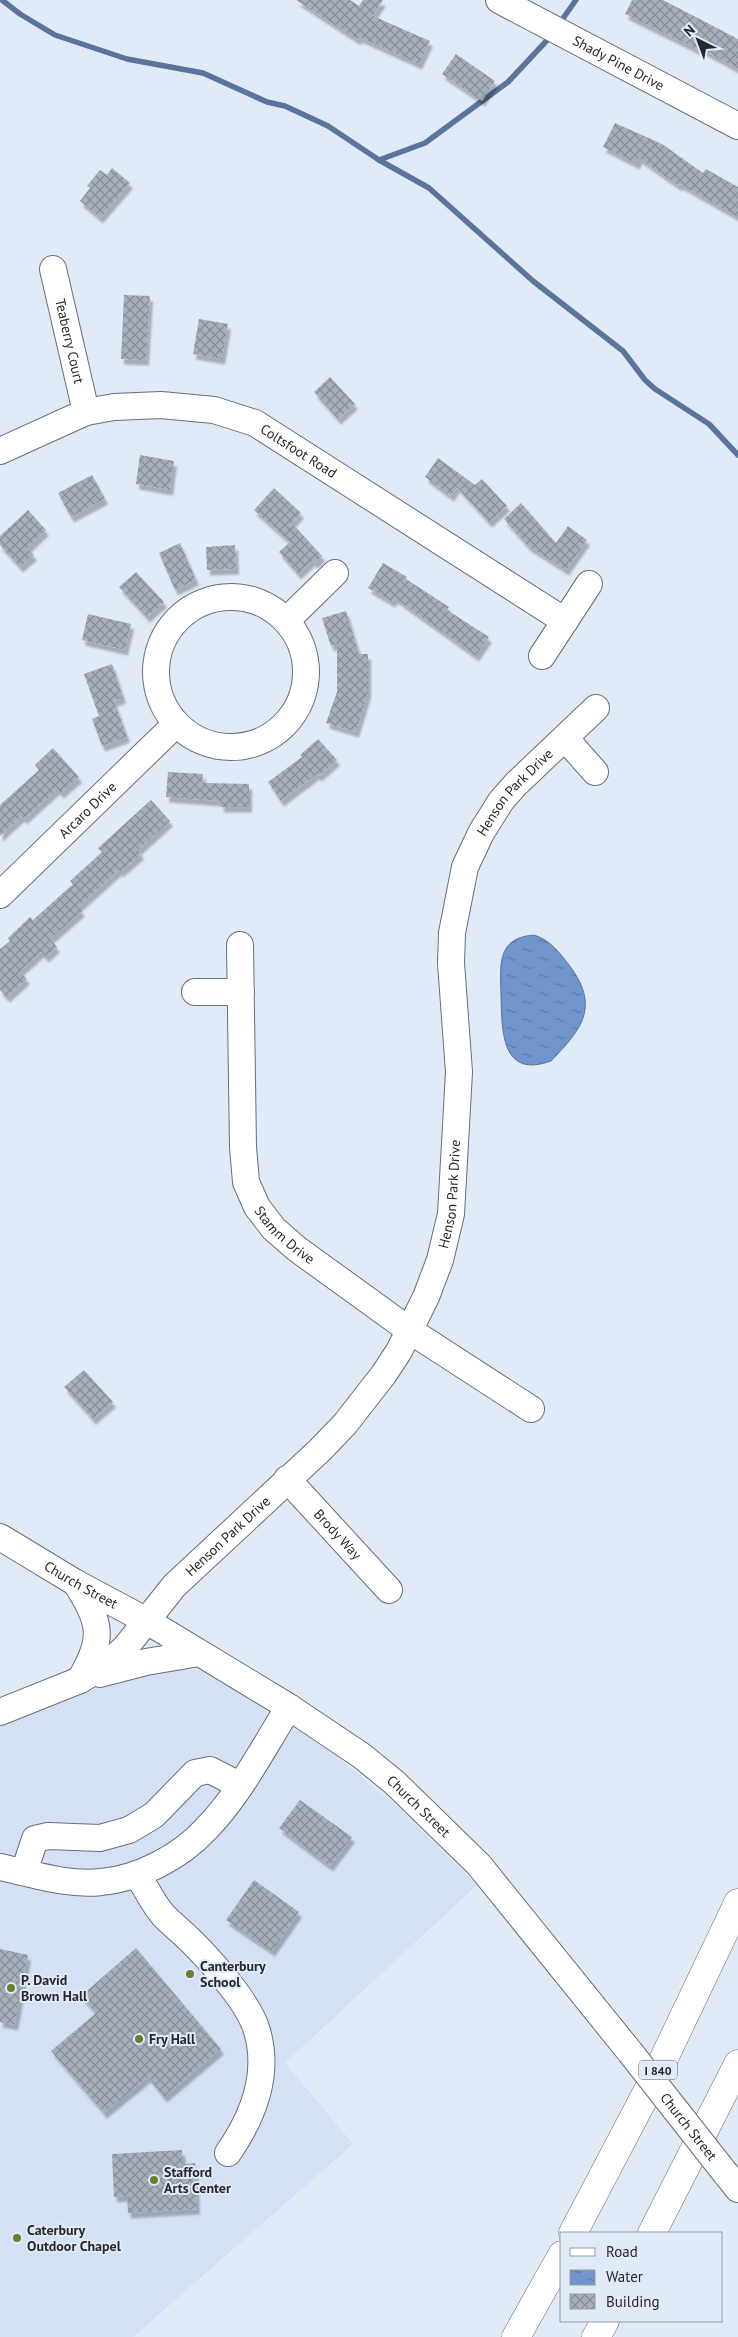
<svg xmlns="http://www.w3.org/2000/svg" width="738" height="2337" font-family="'PT Sans',sans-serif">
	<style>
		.built { fill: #d4e1f5 }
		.water { fill: url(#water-ripples); stroke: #5a749c }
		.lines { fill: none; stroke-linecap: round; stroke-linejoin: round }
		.stream { stroke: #5a749c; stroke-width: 5.5 }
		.building { fill: url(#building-cross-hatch); filter: url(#shadow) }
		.minor-casing { stroke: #676f7b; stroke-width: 28 }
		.highway-casing { stroke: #676f7b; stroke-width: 29 }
		.minor { stroke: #fff; stroke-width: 26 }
		.highway { stroke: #fff; stroke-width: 28 }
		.minor-bridge-casing { stroke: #676f7b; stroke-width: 28; stroke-linecap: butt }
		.minor-bridge { stroke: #fff; stroke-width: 26 }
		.poi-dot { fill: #6c7d2c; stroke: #e1eaf7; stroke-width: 2 }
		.labels { text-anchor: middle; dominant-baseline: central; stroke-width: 4; stroke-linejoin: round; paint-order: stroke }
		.shield { fill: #e1eaf7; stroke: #5d626a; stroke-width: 1 }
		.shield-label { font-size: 12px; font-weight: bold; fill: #25282d }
		.street-label { font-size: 14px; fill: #25282d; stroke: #e1eaf7 }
		.poi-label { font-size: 14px; font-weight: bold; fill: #25282d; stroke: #e1eaf7; text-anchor: start }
	</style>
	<defs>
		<pattern id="water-ripples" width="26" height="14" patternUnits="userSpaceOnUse" patternTransform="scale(1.25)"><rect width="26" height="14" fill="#7094cc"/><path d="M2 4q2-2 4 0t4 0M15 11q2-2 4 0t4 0" fill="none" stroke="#5c79a6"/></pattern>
		<pattern id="building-cross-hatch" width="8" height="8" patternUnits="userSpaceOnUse" patternTransform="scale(1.25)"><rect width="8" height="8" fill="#a6afbc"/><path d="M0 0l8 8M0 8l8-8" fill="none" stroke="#878e99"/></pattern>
		<filter id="shadow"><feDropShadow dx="3" dy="5.5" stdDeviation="1" flood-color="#0004"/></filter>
	</defs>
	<rect width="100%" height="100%" fill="#e1eaf7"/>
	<path class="built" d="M168,1667L206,1671L329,1751L392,1802L477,1885L285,2063L353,2144L133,2337H0V1722L130,1676Z"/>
	<path class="water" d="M534,935C550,940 559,952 569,965C600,1006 583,1028 551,1061C501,1079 502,1031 501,996C501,982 498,959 507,947C514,938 524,936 534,935Z"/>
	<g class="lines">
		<g class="stream">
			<path d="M2,0L20,14L55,35L127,59L203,73L267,102L285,106L328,126L379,160L429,188L533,281L623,351L645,380L655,389L709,424L738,455"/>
			<path d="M559,24L576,0"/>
			<path d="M379,160L425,143L508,82L551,36"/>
		</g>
	</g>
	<g class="building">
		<path d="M296,0H350L359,6L363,0H383L373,16L430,41L419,64L359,37L358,40Z"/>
		<path d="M632,0H663L738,39V69L699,48L698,50L625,14Z"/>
		<path d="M456,54L495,81L482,101L442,74Z"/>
		<path d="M615,123L662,144L703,173L706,169L738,187V217L680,184L679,186L639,158L637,164L603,147Z"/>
		<path d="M112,168L130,183L100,218L80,201L90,188L87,186L100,170L107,175Z"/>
		<path d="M124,295L150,296L146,360L121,359Z"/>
		<path d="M199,319L228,324L222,359L193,354Z"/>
		<path d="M330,377L355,404L338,419L314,392Z"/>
		<path d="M140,455L174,461L170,490L136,484Z"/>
		<path d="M438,458L475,485L482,479L507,506L489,522L457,487L451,496L425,477Z"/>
		<path d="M92,475L105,499L71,517L58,493Z"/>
		<path d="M274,488L301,513L292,523L322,556L315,563L312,561L298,574L279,552L290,542L254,510Z"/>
		<path d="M521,503L556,543L568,526L587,540L566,570L528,546L504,519Z"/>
		<path d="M28,510L46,530L27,548L34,555L20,567L0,545V536Z"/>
		<path d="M180,543L196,580L175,590L159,553Z"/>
		<path d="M235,545L236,569L207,570L206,547Z"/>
		<path d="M383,563L407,577L406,579L449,607L447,610L489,637L476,656L395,598L392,602L368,588Z"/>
		<path d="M136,572L164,602L147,617L119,587Z"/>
		<path d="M346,611L359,654H368V693L356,732L326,723L337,692V644L331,646L322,618Z"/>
		<path d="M88,614L131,624L125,650L82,640Z"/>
		<path d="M112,664L123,698L114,701L127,737L102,746L92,719L99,716L84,674Z"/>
		<path d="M318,739L337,760L319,776L317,774L281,801L268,782L302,757L300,755Z"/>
		<path d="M53,748L79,777L61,793L57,789L24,819L22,816L0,836V805L39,770L35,765Z"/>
		<path d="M168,772L203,774L202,783L249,784V807H221V801L166,797Z"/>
		<path d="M151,800L170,821L138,850L141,854L120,872L119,870L78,907L82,911L50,939L57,947L46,957L41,952L20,971L27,979L7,997L0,990V949L10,941L8,938L30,917L33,920L73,884L70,881L102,852L98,848Z"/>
		<path d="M84,1370L113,1402L93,1419L64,1387Z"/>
		<path d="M300,1800L352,1837L330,1866L279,1828Z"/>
		<path d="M254,1880L299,1912L272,1951L226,1920Z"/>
		<path d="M136,1948L221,2049L164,2097L148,2077L104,2113L51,2051L96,2013L81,1996Z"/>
		<path d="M0,1949L28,1955L15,2025L0,2022Z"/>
		<path d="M182,2150L183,2164L195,2163L197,2209L128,2213L127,2196L114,2197L112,2154Z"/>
	</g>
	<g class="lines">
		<defs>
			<g id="minor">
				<path id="s1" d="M499,0L738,126"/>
				<path id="s2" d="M53,269L86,412"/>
				<path id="s3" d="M0,451L86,412L114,407L161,405L214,410L255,423L565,621"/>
				<circle cx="231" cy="672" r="75"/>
				<path d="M287,620L335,573"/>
				<path d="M542,656L589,584"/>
				<path d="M565,738L595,772"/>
				<path id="s4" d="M0,895L176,724"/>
				<path id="s5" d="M240,945L243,1147L246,1182L257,1207L274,1229L297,1249L409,1330L531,1409"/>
				<path d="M195,992H241"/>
				<path id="s6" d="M287,1479L389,1590"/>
				<path id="s7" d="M0,1537L76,1583L147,1621L289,1707L362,1756L395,1783L479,1865L630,2052"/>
				<path d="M76,1583C102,1625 104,1637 80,1680"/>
				<path d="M100,1674L146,1662L199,1653"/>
				<path id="s8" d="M0,1712L80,1680L107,1664L125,1648L174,1586L320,1450L345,1424L384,1374L399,1351L426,1297L440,1260L451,1214L459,1072L451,963L452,933L465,867L481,833L501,801L516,784L596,708"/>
				<path d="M0,1867C32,1874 69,1886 101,1882C138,1879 180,1857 205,1830C239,1796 263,1748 289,1707"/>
				<path d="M24,1872L35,1839L48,1836L100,1838L129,1830L154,1815L195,1773L210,1770L239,1785"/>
				<path d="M137,1874C146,1888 153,1904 164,1916C173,1925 183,1933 192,1942C212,1962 250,2004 257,2031C270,2075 253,2117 228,2153"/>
				<path d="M726,2174L738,2189"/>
			</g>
			<g id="highway">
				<path d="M573,2233L656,2075L738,1903"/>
				<path d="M652,2233L738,2064"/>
				<path d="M516,2337L562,2255"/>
				<path d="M596,2337L605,2321"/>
			</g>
		</defs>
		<use href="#minor" class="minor-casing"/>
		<use href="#highway" class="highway-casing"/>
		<use href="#minor" class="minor"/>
		<use href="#highway" class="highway"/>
		<defs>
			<g id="minor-bridge">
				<path id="s9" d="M630,2052L726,2174"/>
			</g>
		</defs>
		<use href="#minor-bridge" class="minor-bridge-casing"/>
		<use href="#minor-bridge" class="minor-bridge"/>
	</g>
	<g class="poi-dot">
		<circle cx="190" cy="1974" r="5"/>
		<circle cx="11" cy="1988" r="5"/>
		<circle cx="139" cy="2039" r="5"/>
		<circle cx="154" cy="2180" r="5"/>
		<circle cx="17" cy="2238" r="5"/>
	</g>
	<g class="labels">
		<rect class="shield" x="639" y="2060.5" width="38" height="19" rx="4"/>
		<g class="shield-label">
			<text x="658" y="2070">I 840</text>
		</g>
		<g class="street-label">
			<text stroke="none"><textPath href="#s1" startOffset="135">Shady Pine Drive</textPath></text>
			<text stroke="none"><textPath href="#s2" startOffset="74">Teaberry Court</textPath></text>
			<text stroke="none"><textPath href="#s3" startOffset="318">Coltsfoot Road</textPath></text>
			<text stroke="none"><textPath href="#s8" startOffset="1134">Henson Park Drive</textPath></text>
			<text stroke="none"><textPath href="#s4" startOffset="122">Arcaro Drive</textPath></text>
			<text stroke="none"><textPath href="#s8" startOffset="714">Henson Park Drive</textPath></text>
			<text stroke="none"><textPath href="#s5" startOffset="304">Stamm Drive</textPath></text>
			<text stroke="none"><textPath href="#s6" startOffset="75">Brody Way</textPath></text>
			<text stroke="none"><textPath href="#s8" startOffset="294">Henson Park Drive</textPath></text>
			<text stroke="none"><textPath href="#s7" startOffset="94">Church Street</textPath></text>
			<text stroke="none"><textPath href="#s7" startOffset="499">Church Street</textPath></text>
			<text stroke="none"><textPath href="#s9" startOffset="95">Church Street</textPath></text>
		</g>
		<g class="poi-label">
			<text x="200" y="1966">Canterbury<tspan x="200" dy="16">School</tspan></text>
			<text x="21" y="1980">P. David<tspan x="21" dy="16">Brown Hall</tspan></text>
			<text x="149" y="2039">Fry Hall</text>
			<text x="164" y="2172">Stafford<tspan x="164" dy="16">Arts Center</tspan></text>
			<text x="27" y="2230">Caterbury<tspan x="27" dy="16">Outdoor Chapel</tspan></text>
		</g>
	</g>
	<rect x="560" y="2232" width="162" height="90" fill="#e1eaf7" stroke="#969ca6"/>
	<rect x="570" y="2248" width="25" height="8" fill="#ffffff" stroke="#969ca6"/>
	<text x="606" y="2257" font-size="15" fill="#25282d">Road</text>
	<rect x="570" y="2270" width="25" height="15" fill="url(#water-ripples)" stroke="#969ca6"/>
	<text x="606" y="2282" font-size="15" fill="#25282d">Water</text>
	<rect x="570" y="2294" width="25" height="15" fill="url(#building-cross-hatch)" stroke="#969ca6"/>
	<text x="606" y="2307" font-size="15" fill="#25282d">Building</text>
	<g transform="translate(698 40) rotate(318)" stroke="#e1eaf7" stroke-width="4" paint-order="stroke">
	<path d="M0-4L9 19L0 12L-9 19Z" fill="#25282d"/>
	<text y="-8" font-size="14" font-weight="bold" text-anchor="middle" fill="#25282d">N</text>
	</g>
</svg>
